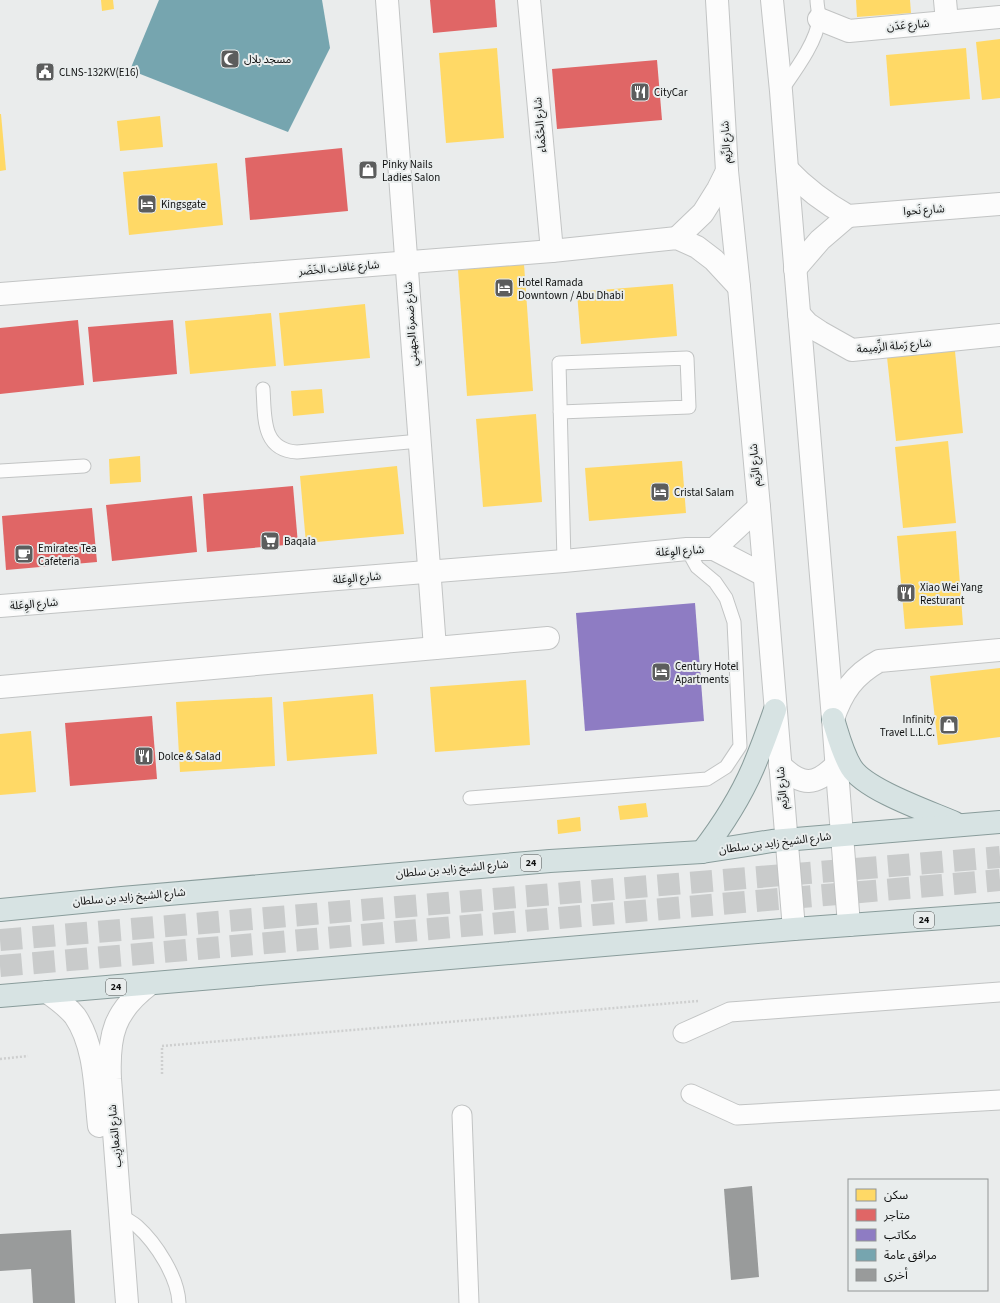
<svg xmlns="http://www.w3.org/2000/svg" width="1000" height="1303" font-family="'Source Sans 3','Noto Sans Arabic',sans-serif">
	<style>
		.homes { fill: #ffd966 }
		.shops { fill: #e06666 }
		.offices { fill: #8e7cc3 }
		.public { fill: #76a5af }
		.building { fill: #999b9b }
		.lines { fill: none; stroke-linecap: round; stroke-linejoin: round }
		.trunk-tunnel { stroke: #c9cbcb; stroke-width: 22; stroke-dasharray: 22 11; stroke-linecap: butt }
		.service-casing { stroke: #c2c4c4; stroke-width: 15 }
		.pedestrian-casing { stroke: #c2c4c4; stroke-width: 21 }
		.minor-casing { stroke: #c2c4c4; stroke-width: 24 }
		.tertiary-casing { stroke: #c2c4c4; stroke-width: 24 }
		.primary-casing { stroke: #899c9b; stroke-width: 24 }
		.path { stroke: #cecfcf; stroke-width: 2.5; stroke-dasharray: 2 2; stroke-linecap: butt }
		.service { stroke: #fcfcfc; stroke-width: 13 }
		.pedestrian { stroke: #fcfcfc; stroke-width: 19 }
		.minor { stroke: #fcfcfc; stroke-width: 22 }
		.tertiary { stroke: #fcfcfc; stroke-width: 22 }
		.primary { stroke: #d7e3e3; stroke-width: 22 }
		.labels { text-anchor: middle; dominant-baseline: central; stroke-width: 4; stroke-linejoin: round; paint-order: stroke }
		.shield { fill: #e9eded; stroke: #505252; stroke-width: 1 }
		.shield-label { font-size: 10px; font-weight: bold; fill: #0f1010 }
		.street-label { font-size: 11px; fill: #0f1010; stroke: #e9eded }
		.poi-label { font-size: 11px; fill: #0f1010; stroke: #e9eded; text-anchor: start }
	</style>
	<rect width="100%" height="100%" fill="#eaecec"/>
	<g class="homes">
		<path d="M101,0H113L114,9L102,11Z"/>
		<path d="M856,0H910L911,13L857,17Z"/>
		<path d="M1000,39V98L982,100L976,42Z"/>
		<path d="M497,48L504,138L446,143L439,53Z"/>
		<path d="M966,48L970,99L890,106L886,55Z"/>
		<path d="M0,114H1L6,170L0,171Z"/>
		<path d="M160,116L163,147L120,151L117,121Z"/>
		<path d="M217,163L223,225L129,235L123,172Z"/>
		<path d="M524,264L533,391L467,396L458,270Z"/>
		<path d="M673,284L677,336L581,344L577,292Z"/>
		<path d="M365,304L370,358L284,366L279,313Z"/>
		<path d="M271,313L276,366L190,374L185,321Z"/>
		<path d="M954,341L963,433L896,441L886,348Z"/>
		<path d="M322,389L324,413L293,416L291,391Z"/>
		<path d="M536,414L542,502L483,507L476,419Z"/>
		<path d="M948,441L956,523L903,528L895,447Z"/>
		<path d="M140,456L141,482L110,484L109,459Z"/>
		<path d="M682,461L686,513L589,521L585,468Z"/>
		<path d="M397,466L404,534L306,543L300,476Z"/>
		<path d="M956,531L963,625L905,629L897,536Z"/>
		<path d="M1000,668V737L938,745L930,676Z"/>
		<path d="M526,680L530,745L435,752L430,687Z"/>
		<path d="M373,694L377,754L287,761L283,702Z"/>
		<path d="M272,697L275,766L180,772L176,702Z"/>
		<path d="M31,731L36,792L0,795V734Z"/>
		<path d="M646,803L648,817L620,820L618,806Z"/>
		<path d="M580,817L581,831L558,834L557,820Z"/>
	</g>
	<g class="shops">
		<path d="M430,0H495L497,27L433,33Z"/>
		<path d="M657,60L662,120L557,129L552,69Z"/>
		<path d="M342,148L348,211L250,220L245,158Z"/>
		<path d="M78,320L84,385L0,394V328Z"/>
		<path d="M173,320L177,374L93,382L88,327Z"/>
		<path d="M293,486L298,544L207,552L203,494Z"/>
		<path d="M192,496L197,552L112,561L106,505Z"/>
		<path d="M92,508L97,562L6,570L2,516Z"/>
		<path d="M152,716L157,779L70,786L65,723Z"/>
	</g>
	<path class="offices" d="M695,603L704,721L585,731L576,613Z"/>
	<path class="public" d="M159,0H322L330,48L288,132L130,70Z"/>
	<g class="building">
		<path d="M752,1186L759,1277L731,1280L724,1189Z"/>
		<path d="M71,1230L75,1303H33L31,1269L0,1271V1234Z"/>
	</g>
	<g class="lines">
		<g class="trunk-tunnel">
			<path d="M0,940L1000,857"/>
			<path d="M0,966L1000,880"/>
		</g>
		<defs>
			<g id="service">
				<path d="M781,91C794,72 817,42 819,19C819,13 817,6 817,0"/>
				<path d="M263,389C265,416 261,450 297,452L420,441"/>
				<path d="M560,412L689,407L687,358L559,363L564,561"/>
				<path d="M0,471L84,466"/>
				<path d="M470,798L707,779L726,767L740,746L734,622L726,598L715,582L697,567L687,549"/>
				<path d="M121,1215C126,1219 132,1222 137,1226C156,1243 178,1277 179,1303"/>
			</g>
			<g id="pedestrian">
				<path d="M683,1033L730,1012L1000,992"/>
				<path d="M691,1094L737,1115L1000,1100"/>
				<path d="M462,1115L469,1303"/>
			</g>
			<g id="minor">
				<path d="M387,0L435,648"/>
				<path d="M529,0L552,251"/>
				<path d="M945,0L947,22"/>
				<path d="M819,19L849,31L1000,17"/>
				<path d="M787,169C805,188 825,203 848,216L1000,204"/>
				<path d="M677,238L703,213L718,189L727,171"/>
				<path d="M795,269L820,240L848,216"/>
				<path d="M0,294L552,251L677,238L697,247L714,260L739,287"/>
				<path d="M799,314L808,324L820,332L852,350L1000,335"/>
				<path d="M714,549L759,507"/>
				<path d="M0,606L564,561L687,549H714L764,575"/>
				<path d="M0,687L548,638"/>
				<path d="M833,719C842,692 854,675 879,661L1000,650"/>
				<path d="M47,992C57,999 67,1006 75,1016C96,1047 95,1090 99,1126"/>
				<path d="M127,1303L110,1079C108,1035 114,1011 150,984"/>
			</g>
			<g id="tertiary">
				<path d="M717,0L727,171L739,287L759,507L794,929"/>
				<path d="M772,0L781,91L787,169L833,719L849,925"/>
				<path d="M780,765C802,787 816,786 837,764"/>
			</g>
			<g id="primary">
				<path d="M833,719C838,735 842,752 851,767C865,790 930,812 955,823"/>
				<path d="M702,852C722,826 740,798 753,768C761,749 768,730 775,710"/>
				<path d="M0,910L122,898L550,861L702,852L772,841L1000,822"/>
				<path d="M0,996L794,929L1000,914"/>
			</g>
		</defs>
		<use href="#service" class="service-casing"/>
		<use href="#pedestrian" class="pedestrian-casing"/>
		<use href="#minor" class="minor-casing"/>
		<use href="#tertiary" class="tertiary-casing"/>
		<use href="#primary" class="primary-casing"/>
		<g class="path">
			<path d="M0,1059L28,1056"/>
			<path d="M162,1074V1046L698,1001"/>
		</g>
		<use href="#service" class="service"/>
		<use href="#pedestrian" class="pedestrian"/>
		<use href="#minor" class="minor"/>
		<use href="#tertiary" class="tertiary"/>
		<use href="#primary" class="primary"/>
	</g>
	<defs>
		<symbol id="mosque-square" viewBox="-11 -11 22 22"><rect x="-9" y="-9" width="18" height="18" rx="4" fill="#5c5d5d" stroke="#e9eded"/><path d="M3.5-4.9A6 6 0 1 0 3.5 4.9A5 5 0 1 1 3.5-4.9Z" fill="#fff"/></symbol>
		<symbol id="civic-square" viewBox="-11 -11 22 22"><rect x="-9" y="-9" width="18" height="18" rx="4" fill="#5c5d5d" stroke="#e9eded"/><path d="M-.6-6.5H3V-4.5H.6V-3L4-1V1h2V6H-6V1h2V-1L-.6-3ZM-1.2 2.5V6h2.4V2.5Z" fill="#fff"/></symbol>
		<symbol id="restaurant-square" viewBox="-11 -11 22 22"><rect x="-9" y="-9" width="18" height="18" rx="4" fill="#5c5d5d" stroke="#e9eded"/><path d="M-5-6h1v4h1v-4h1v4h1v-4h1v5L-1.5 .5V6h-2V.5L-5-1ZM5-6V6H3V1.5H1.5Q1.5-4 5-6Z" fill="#fff"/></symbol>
		<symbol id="shop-square" viewBox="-11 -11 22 22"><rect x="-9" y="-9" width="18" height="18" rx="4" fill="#5c5d5d" stroke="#e9eded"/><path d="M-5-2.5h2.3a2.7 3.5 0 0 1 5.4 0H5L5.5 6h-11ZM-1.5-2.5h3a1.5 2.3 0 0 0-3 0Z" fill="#fff"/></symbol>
		<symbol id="hotel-square" viewBox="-11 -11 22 22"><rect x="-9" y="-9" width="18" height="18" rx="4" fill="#5c5d5d" stroke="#e9eded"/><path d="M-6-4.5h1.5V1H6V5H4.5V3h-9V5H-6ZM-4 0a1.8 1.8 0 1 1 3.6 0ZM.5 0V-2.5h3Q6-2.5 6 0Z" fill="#fff"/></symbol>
		<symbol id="supermarket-square" viewBox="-11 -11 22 22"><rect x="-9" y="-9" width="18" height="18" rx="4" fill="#5c5d5d" stroke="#e9eded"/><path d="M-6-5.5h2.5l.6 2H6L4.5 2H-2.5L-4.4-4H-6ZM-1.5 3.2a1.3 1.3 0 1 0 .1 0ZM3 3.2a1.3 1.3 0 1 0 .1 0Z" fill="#fff"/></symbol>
		<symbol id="cafe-square" viewBox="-11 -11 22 22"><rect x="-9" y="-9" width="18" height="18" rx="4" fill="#5c5d5d" stroke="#e9eded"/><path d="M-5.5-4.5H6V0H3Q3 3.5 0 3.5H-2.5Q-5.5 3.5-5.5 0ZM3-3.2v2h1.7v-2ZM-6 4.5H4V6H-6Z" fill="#fff"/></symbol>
	</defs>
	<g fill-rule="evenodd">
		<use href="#mosque-square" x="219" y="48" width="22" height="22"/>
		<use href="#civic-square" x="34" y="61" width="22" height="22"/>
		<use href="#restaurant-square" x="629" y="81" width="22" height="22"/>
		<use href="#shop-square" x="357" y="159" width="22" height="22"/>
		<use href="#hotel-square" x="136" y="193" width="22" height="22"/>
		<use href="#hotel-square" x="493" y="277" width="22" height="22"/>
		<use href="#hotel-square" x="649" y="481" width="22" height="22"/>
		<use href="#supermarket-square" x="259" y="530" width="22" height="22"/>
		<use href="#cafe-square" x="13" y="543" width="22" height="22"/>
		<use href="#restaurant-square" x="895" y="582" width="22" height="22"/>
		<use href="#hotel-square" x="650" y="661" width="22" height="22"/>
		<use href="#shop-square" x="938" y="714" width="22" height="22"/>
		<use href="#restaurant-square" x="133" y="745" width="22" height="22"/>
	</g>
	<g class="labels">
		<g class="shield">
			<rect x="521" y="855" width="20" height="16" rx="3"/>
			<rect x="914" y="912" width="20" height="16" rx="3"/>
			<rect x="106" y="979" width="20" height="16" rx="3"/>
		</g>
		<g class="shield-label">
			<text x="531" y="863">24</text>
			<text x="924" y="920">24</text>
			<text x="116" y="987">24</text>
		</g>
		<g class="street-label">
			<text transform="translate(908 25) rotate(-5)">شارع عَدَن</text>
			<text transform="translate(540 125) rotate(-95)">شارع الحُكَماء</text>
			<text transform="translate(726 142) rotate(-93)">شارع الرِّيم</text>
			<text transform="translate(924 210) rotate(-4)">شارع نَحوا</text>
			<text transform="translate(339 268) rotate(-5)">شارع غافات الخَضَر</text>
			<text transform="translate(411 324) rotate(-94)">شارع ضمرة الجهيني</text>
			<text transform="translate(894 346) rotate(-5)">شارع رَملة الزِّمِيمة</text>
			<text transform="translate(755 465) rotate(-95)">شارع الرِّيم</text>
			<text transform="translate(680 551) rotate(-4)">شارع الوِعَلة</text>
			<text transform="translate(357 578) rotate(-5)">شارع الوِعَلة</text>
			<text transform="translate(34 604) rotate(-5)">شارع الوِعَلة</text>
			<text transform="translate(782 788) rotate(-95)">شارع الرِّيم</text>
			<text transform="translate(775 843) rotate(-7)">شارع الشيخ زايد بن سلطان</text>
			<text transform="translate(452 869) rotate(-5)">شارع الشيخ زايد بن سلطان</text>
			<text transform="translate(129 897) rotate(-5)">شارع الشيخ زايد بن سلطان</text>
			<text transform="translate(115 1136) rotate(-95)">شارع المَعازِيب</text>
		</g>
		<g class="poi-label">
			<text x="244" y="59">مسجد بلال</text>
			<text x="59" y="72">CLNS-132KV(E16)</text>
			<text x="654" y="92">CityCar</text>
			<text x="382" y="164">Pinky Nails<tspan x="382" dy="13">Ladies Salon</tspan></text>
			<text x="161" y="204">Kingsgate</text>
			<text x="518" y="282">Hotel Ramada<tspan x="518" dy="13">Downtown / Abu Dhabi</tspan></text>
			<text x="674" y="492">Cristal Salam</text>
			<text x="284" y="541">Baqala</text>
			<text x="38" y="548">Emirates Tea<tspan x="38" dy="13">Cafeteria</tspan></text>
			<text x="920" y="587">Xiao Wei Yang<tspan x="920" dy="13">Resturant</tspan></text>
			<text x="675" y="666">Century Hotel<tspan x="675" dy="13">Apartments</tspan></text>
			<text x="935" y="719" text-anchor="end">Infinity<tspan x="935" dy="13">Travel L.L.C.</tspan></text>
			<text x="158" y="756">Dolce &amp; Salad</text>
		</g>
	</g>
	<rect x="848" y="1179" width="140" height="112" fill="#e9eded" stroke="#929595"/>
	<rect x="856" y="1189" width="20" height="12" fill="#ffd966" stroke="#929595"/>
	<text x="884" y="1199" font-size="12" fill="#0f1010">سكن</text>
	<rect x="856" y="1209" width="20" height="12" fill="#e06666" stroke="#929595"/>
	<text x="884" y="1219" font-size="12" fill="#0f1010">متاجر</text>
	<rect x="856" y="1229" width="20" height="12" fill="#8e7cc3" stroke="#929595"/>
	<text x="884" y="1239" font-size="12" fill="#0f1010">مكاتب</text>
	<rect x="856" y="1249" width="20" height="12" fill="#76a5af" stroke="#929595"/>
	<text x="884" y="1259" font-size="12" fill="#0f1010">مرافق عامة</text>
	<rect x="856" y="1269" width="20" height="12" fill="#999b9b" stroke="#929595"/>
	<text x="884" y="1279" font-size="12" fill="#0f1010">أخرى</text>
</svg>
